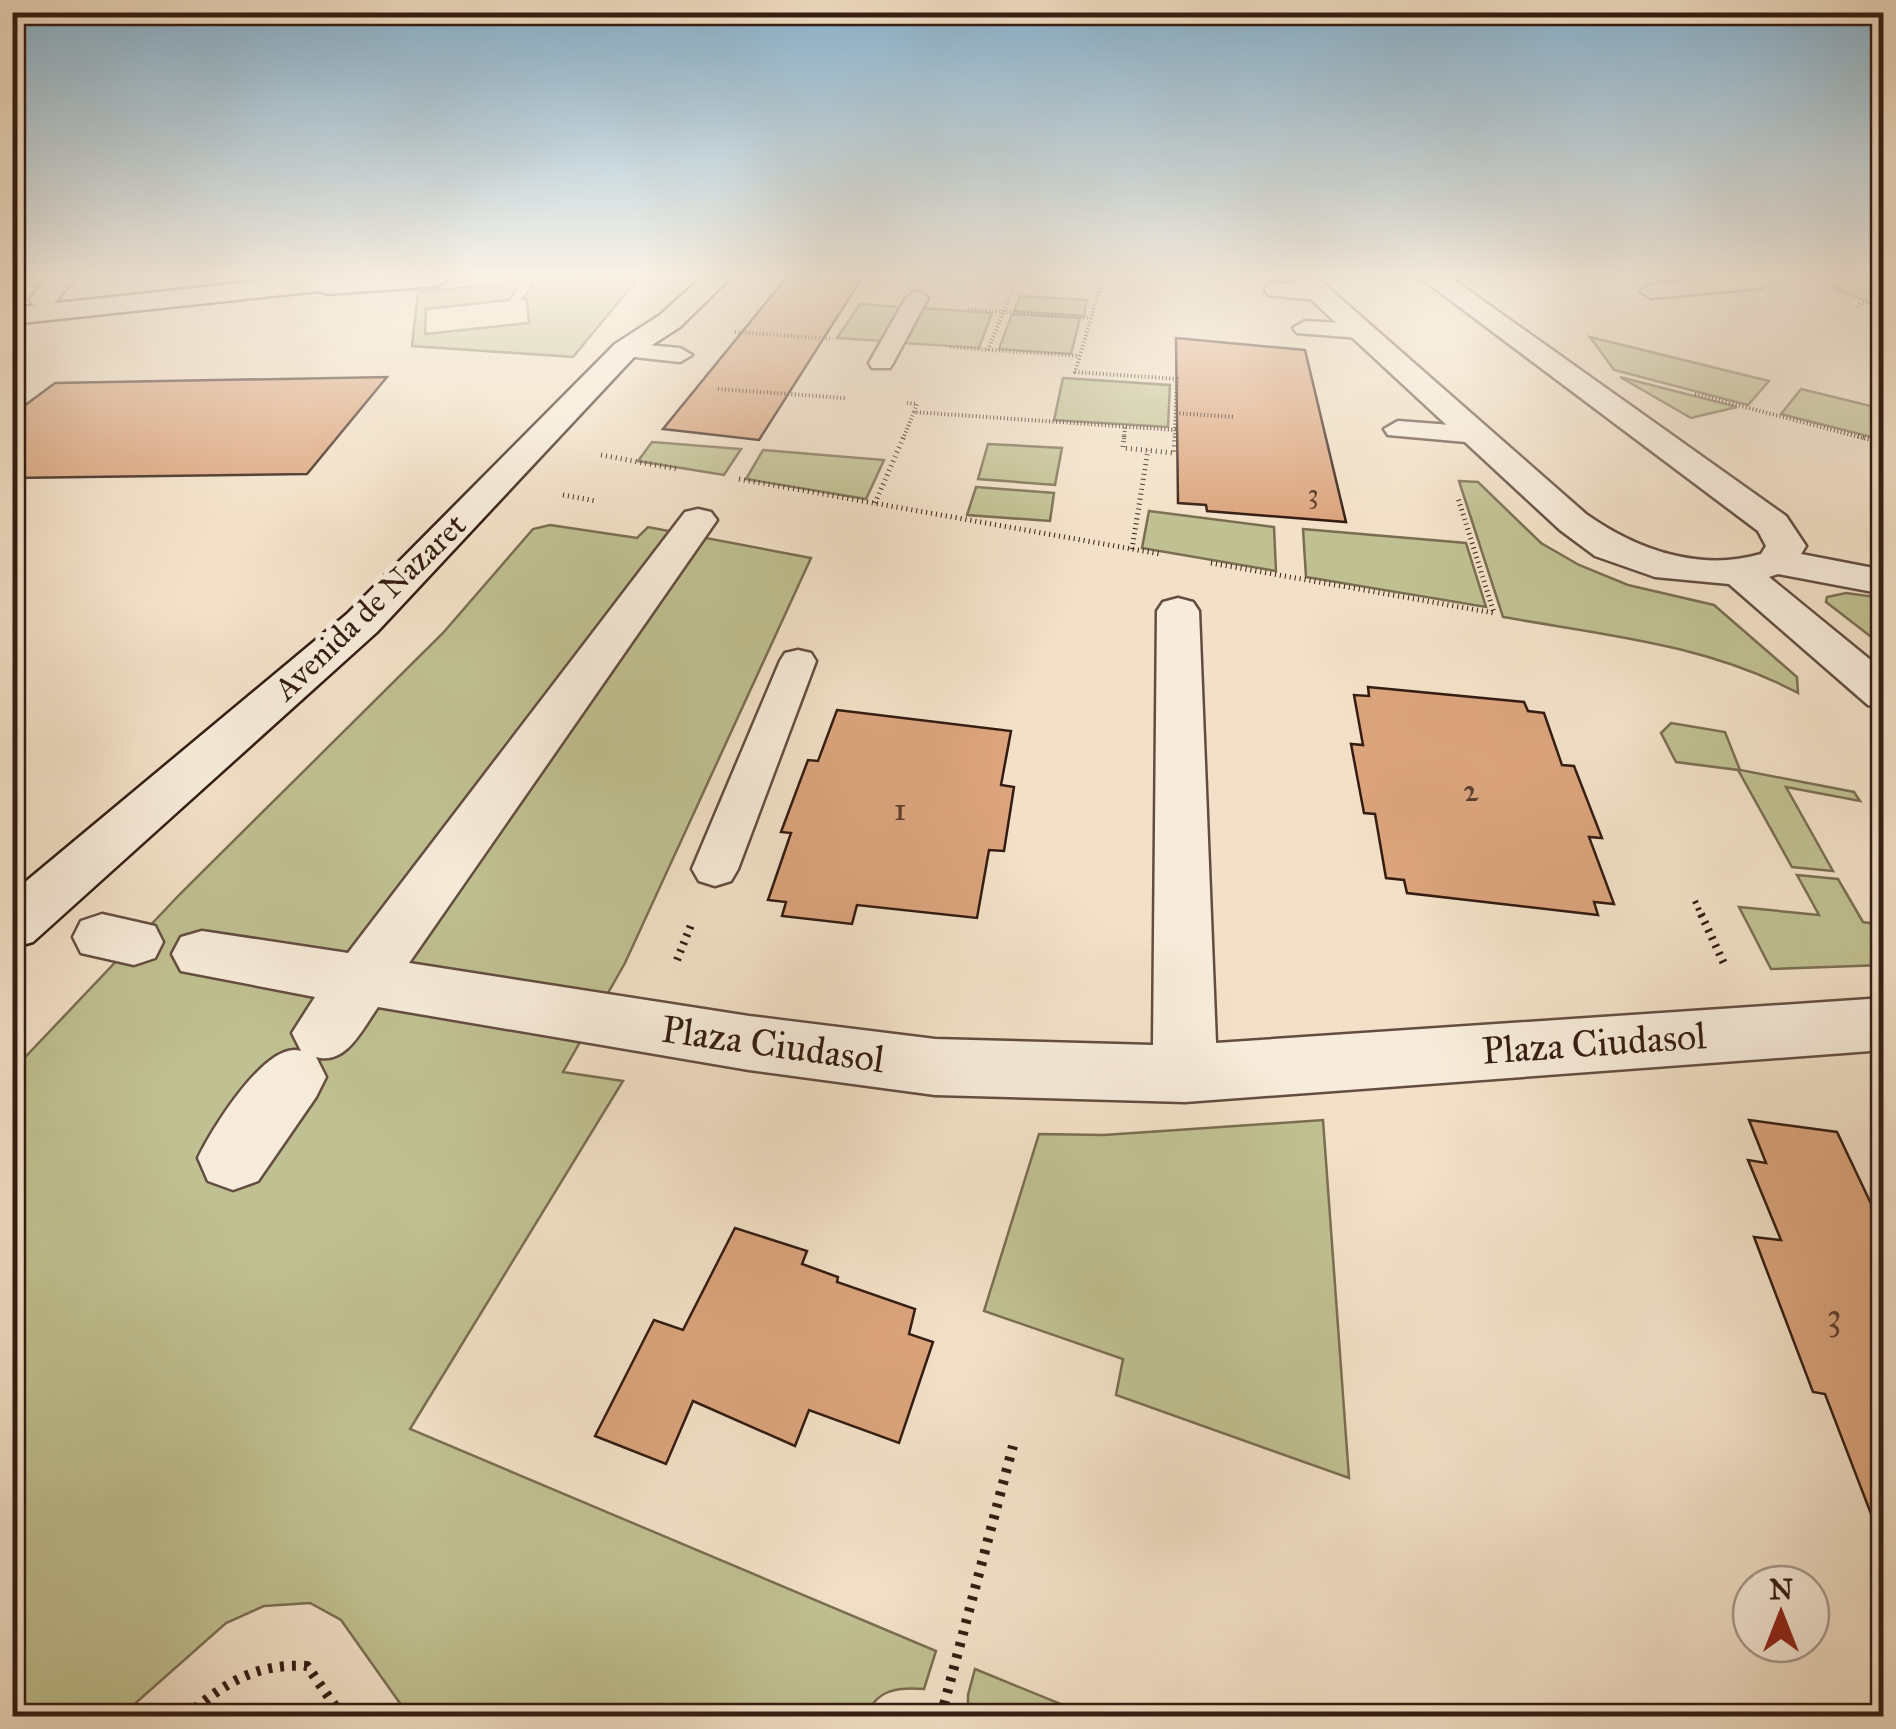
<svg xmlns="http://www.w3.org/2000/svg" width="1896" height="1729" font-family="'IM FELL Great Primer',serif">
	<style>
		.green { fill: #c0c192; stroke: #7a6e52; stroke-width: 2.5 }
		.building { fill: #dba47d; stroke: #341c12; stroke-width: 2.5 }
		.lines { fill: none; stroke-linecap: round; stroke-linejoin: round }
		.lane-casing { stroke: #644d40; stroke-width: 5 }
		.street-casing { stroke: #644d40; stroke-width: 5 }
		.secondary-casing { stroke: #341c12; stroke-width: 5 }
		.path-far4 { stroke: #341c12; stroke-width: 4; stroke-dasharray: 1 2.5; stroke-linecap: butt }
		.path-far3 { stroke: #341c12; stroke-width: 5; stroke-dasharray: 1 4; stroke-linecap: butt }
		.path-far2 { stroke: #341c12; stroke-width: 6; stroke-dasharray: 2.5 5; stroke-linecap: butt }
		.path-far1 { stroke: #341c12; stroke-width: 8; stroke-dasharray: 2.5 6; stroke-linecap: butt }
		.path { stroke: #341c12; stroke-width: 10; stroke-dasharray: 4 8; stroke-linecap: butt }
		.lane { fill: #f7ecdb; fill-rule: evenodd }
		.street { fill: #f7ecdb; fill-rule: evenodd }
		.secondary { fill: #f7ecdb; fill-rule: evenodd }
		.labels { text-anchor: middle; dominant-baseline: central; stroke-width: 10; stroke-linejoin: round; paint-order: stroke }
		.far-number-label { font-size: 28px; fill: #5e3e2d }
		.far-street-label { font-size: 32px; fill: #341c12; stroke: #f7ecdb }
		.number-label { font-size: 32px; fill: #5e3e2d }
		.street-label { font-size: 38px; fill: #341c12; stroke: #f7ecdb }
		.near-number-label { font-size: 38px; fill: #5e3e2d }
	</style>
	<rect width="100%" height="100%" fill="#f2e1c8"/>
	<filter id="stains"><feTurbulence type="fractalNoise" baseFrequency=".002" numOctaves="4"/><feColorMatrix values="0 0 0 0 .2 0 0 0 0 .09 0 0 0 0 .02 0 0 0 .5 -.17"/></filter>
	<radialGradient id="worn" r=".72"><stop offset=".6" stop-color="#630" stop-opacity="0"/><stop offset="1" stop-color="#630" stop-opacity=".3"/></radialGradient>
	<g class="green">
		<path d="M557,278L636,281L573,357L412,346L418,292L521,282L509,300L426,309L425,334L529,323L527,299H523L534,281Z"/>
		<path d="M1812,278H1883V306H1877Z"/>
		<path d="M1020,296L1087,300L1084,316L1014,311Z"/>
		<path d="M860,304L903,307L883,341L837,338Z"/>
		<path d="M921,308L992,313L979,348L902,343Z"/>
		<path d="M1012,314L1080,318L1071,354L999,349Z"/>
		<path d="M1590,337L1769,381L1748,405L1614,370Z"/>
		<path d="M1620,377L1737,407L1691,418Z"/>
		<path d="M1063,378L1170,385L1168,427L1054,420Z"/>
		<path d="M1801,389L1883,409V440L1781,414Z"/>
		<path d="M652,442L741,449L724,475L638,461Z"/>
		<path d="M988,444L1062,448L1055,485L978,479Z"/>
		<path d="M763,450L884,460L866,499L746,479Z"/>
		<path d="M1459,481L1478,482L1541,543L1579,565L1628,585L1714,605L1797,677L1798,693C1706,644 1604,635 1503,617Z"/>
		<path d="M976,487L1054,493L1050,521L967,515Z"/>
		<path d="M1149,511L1274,527L1276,571L1142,548Z"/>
		<path d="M550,525L637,538L648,527L811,558L625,963L563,1072L623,1081L410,1429L936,1651L924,1689C898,1687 877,1689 866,1716H409L341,1620L310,1603L264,1606L226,1623L121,1716H13V1070L180,894L443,633L533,529Z"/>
		<path d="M1303,529L1466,543L1486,607L1306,577Z"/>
		<path d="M1846,593L1883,598V646L1826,602L1827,597Z"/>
		<path d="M1671,723L1725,732L1740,770L1854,792L1860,801L1786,787L1833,871L1792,867L1738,770L1676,762L1661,733Z"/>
		<path d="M1797,875L1838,879L1863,922L1883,925V965L1771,969L1739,907L1819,915Z"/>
		<path d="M1323,1120L1349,1478L1116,1395L1123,1359L984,1311L1039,1134L1104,1135Z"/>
		<path d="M975,1669L1090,1716H968V1695Z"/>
	</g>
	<g class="building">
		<path d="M786,278H862L759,440L663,429Z"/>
		<path d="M1176,338L1305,350L1346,522L1207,511L1206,505L1178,503Z"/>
		<path d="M387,377L307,474L12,478V415L55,383Z"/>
		<path d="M1368,687L1524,702L1528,711L1544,713L1562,765L1574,766L1602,838L1589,837L1614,904L1594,902L1598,915L1407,893L1404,880L1386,878L1375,814L1364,813L1351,744L1363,745L1354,695L1369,696Z"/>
		<path d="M837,710L1011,731L1001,785L1014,787L1004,851L989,850L977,918L857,905L852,924L782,916L786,902L768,900L791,833L781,832L808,760L818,761Z"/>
		<path d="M1749,1120L1837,1132L1884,1231V1531L1878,1532L1825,1394L1813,1392L1754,1237L1781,1240L1748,1160L1766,1163Z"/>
		<path d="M735,1228L807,1251L802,1264L838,1277L837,1282L915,1309L909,1334L933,1342L899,1443L809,1410L795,1446L693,1401L666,1464L595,1436L654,1320L683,1330Z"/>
	</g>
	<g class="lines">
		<defs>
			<g id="lane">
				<path d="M1726,278H1768L1771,282L1760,288L1651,298L1640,291L1651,284Z"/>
				<path d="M1276,283L1317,286L1328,293L1317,300L1268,295L1265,290L1268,285Z"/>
				<path d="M917,291L928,298L893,363L890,368H872L869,363L906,298Z"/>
				<path d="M1305,321L1360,324L1372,331L1360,338L1297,333L1293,328Z"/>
				<path d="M625,343L680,348L692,355L680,362L616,355L613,350L616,345Z"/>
				<path d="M1398,421L1477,427L1491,435L1477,443L1388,435L1384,429Z"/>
				<path d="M798,650L811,653L816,661L738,869L731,881L715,886L699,881L692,869L780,661L785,653Z"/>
			</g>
			<g id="street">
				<path d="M47,278H75L53,305H33L30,299Z"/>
				<path d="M1288,278H1317L1586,514C1637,550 1700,572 1761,554L1766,546L1758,531L1421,278H1451L1786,516L1806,546L1801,554L1884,570V594L1778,574L1769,577L1884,671V709L1868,705L1729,584L1655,577L1595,556L1560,530Z"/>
				<path d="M698,509L711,512L717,520L409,963L749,1016L935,1039L1153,1045L1157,611L1163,602L1178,598L1193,602L1199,611L1216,1043L1884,998V1050L1185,1102L935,1095L749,1070L378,1007C363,1028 346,1066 316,1057L326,1077L316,1097L258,1181L233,1190L208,1181L198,1158C211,1130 267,1039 301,1051L292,1033L315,997L181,971L172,954L181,937L202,931L348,953L685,512Z"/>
				<path d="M102,914L155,926L163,942L155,958L134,965L81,953L73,937L81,921Z"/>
			</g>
			<g id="secondary">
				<path d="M286,278H450L437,286L328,294L318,291L12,324V308Z"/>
				<path d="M701,278H730L680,327L635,356L377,632L33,942L12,948V893L347,614L615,344L660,315Z"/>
			</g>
		</defs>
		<use href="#lane" class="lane-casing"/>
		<use href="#street" class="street-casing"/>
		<use href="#secondary" class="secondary-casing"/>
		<g class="path-far4">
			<path d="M1103,278L1075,372L1177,379L1175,430"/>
			<path d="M1858,307L1861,303L1884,302"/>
			<path d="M968,309L1090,318"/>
			<path d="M735,332L833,339"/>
			<path d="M950,347L1079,356"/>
			<path d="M988,350L1017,278"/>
			<path d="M718,389L845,398"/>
			<path d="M1695,394L1867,439"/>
			<path d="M907,403L917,404L914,412L1175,430V439"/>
			<path d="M1176,413L1234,417"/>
			<path d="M903,439L914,412"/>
			<path d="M1124,439L1125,427"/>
		</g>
		<g class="path-far3">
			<path d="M1124,436L1123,448L1174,453L1175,436"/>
			<path d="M1858,436L1884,443"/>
			<path d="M601,455L677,469"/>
			<path d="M739,479L1160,554"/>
			<path d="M563,495L596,501"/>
			<path d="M875,503L904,436"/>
			<path d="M1132,549L1148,450"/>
			<path d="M1211,563L1494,613L1458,498"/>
		</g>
		<path class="path-far2" d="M1695,901L1702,917"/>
		<g class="path-far1">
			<path d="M1701,914L1726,968"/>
			<path d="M677,960L691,925"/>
		</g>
		<g class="path">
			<path d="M186,1716C225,1683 255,1663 307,1666L342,1716"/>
			<path d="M941,1716L1013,1446"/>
		</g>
		<use href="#lane" class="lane"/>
		<use href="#street" class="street"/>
		<use href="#secondary" class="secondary"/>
	</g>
	<linearGradient id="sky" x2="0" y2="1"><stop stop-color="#89b7d6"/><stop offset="0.53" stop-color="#f9f2e6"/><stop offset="1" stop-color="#f9f2e6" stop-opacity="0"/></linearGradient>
	<rect width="1896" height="520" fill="url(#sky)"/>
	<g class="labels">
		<g class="far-number-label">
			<text x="1313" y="493">3</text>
		</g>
		<g class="far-street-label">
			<text transform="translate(370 607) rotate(-44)">Avenida de Nazaret</text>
		</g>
		<g class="number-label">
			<text x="1471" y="790">2</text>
			<text x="900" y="809">1</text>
		</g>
		<g class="street-label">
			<text transform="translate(1594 1043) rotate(-4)">Plaza Ciudasol</text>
			<text transform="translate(773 1044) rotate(8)">Plaza Ciudasol</text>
		</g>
		<g class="near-number-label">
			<text x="1834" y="1316">3</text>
		</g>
	</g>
	<rect width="1896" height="1729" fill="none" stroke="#f2e1c8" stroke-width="50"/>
	<rect x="15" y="15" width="1866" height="1699" fill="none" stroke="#341c12" stroke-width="5"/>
	<rect x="25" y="25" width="1846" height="1679" fill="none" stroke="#341c12" stroke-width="2.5"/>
	<g transform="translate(1781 1614)"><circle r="48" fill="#f7ecdb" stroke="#a9998b" stroke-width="2.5"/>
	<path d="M0-8L18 38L0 25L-18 38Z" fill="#8f2418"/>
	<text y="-15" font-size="28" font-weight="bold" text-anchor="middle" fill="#341c12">N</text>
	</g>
	<rect width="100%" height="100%" filter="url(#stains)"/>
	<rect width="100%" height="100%" fill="url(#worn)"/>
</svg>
